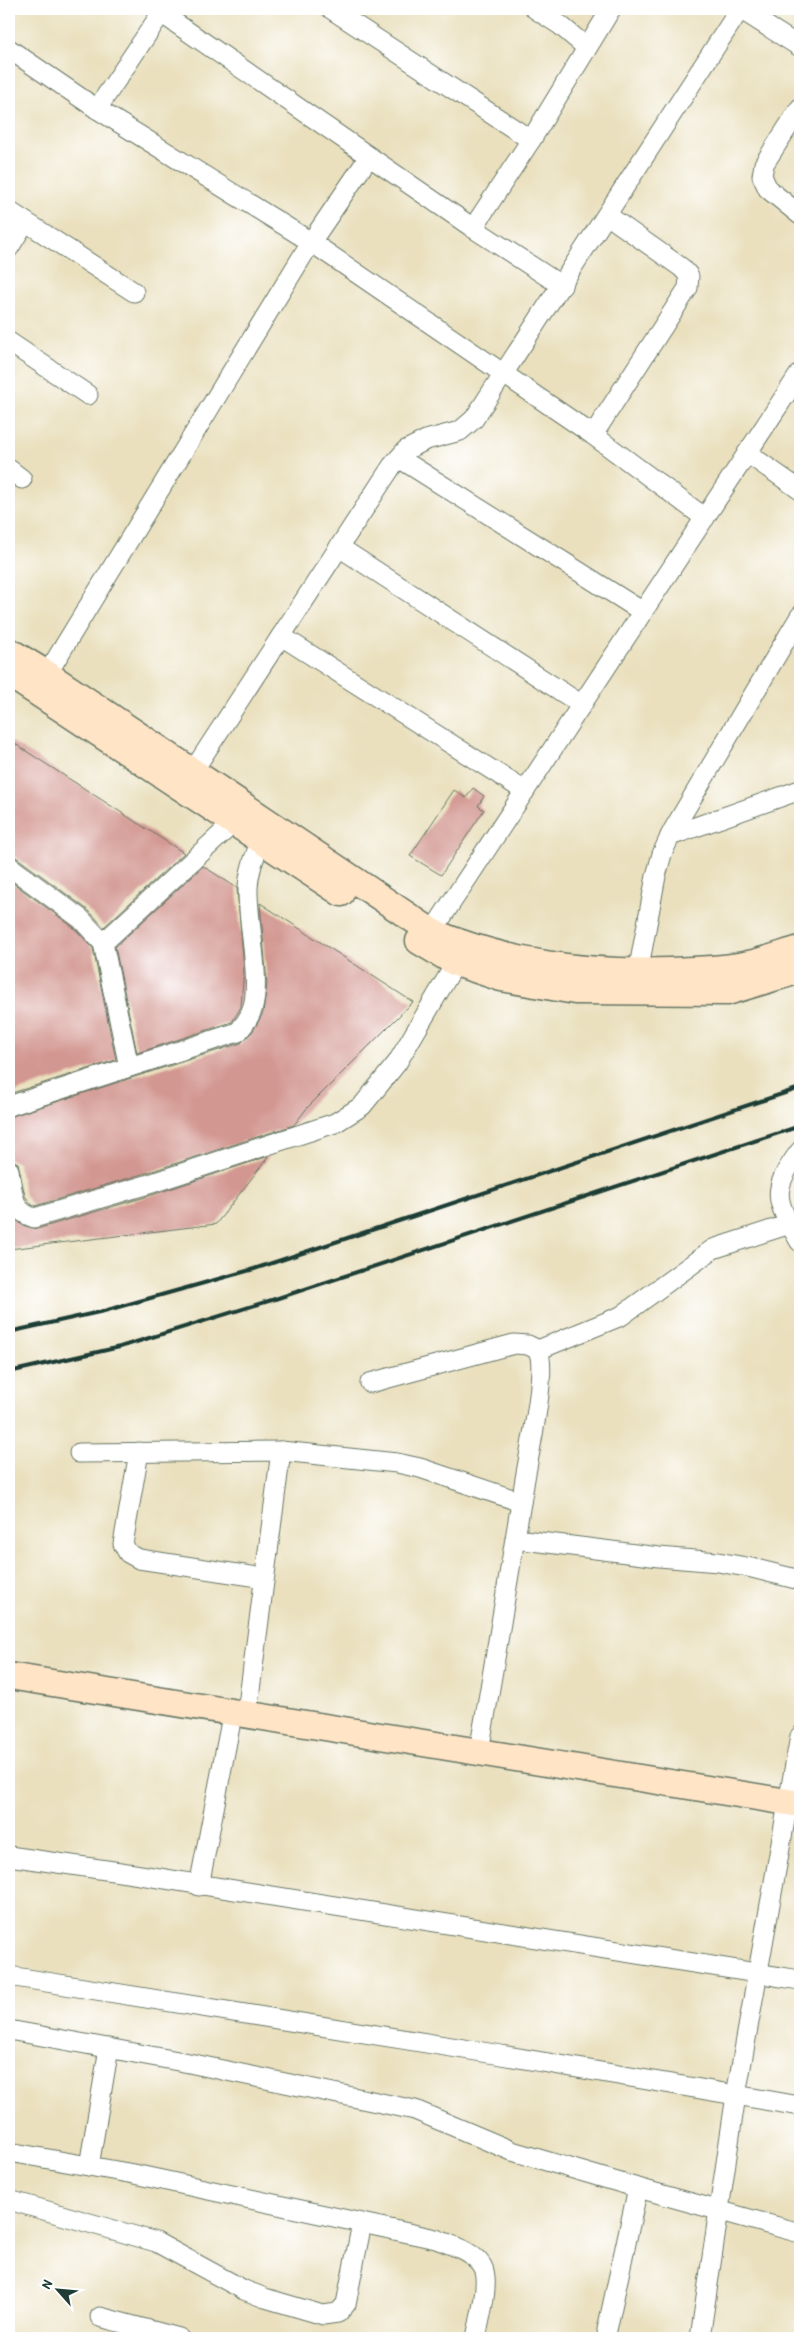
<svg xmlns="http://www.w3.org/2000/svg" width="809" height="2347" font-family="'Patrick Hand',sans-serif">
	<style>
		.building { fill: #d39791 }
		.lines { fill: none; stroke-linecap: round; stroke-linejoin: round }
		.street-casing { stroke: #667664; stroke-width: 21 }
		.secondary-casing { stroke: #667664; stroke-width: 29 }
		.street { stroke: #fff; stroke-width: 19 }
		.secondary { stroke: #ffe4c6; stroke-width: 26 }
		.rail { stroke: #1f3d34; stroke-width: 4 }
	</style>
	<rect width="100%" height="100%" fill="#fff"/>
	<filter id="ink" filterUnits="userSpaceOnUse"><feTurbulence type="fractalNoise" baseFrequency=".02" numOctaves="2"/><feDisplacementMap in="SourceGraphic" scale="10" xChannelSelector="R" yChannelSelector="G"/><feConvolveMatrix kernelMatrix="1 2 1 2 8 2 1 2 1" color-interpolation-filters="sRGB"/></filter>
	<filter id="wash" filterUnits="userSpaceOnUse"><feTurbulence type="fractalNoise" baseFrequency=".0096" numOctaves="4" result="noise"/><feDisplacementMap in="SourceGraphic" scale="20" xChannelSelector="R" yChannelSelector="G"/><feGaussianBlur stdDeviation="1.12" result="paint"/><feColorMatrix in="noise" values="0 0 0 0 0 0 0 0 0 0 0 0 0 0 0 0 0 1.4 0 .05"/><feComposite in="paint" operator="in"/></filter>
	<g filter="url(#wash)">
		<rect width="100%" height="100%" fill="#eae0be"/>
		<g id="blocks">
			<g class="building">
				<path d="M9,740L184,853L104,927L88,910L16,857L9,855Z"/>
				<path d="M473,788L484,796L478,806L484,810L441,875L410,856L454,790L466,798Z"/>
				<path d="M203,866L237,888L244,968L241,1007L232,1022L137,1053L115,947Z"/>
				<path d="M9,880L73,927L93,948L116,1060L9,1094Z"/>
				<path d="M260,903L413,1002L307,1108L294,1125L146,1173L35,1206L32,1205L25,1196L18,1163L9,1159V1117L241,1043L253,1031L263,1013L267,984Z"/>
				<path d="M269,1156L216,1224L9,1249V1213L22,1225L37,1229L152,1195Z"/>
			</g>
		</g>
	</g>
	<g filter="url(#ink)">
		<use href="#blocks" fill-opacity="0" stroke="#667664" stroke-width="1"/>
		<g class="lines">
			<defs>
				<g id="street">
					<path d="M331,9L531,140"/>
					<path d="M535,9L560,25L586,47"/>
					<path d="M161,13L473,228L562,286"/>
					<path d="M9,49L97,109L311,242L593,435L705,518"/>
					<path d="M800,108L764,164L762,176L768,189L800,215"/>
					<path d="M97,109L164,9"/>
					<path d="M9,211L134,292"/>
					<path d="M473,228L531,140L611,9"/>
					<path d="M9,248L25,222"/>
					<path d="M9,342L88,395"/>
					<path d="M593,435L688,288L689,276L682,268L607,215"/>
					<path d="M747,453L800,490"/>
					<path d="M399,458L643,612"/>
					<path d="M9,469L22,479"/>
					<path d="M339,547L582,705"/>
					<path d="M281,636L525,791"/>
					<path d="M41,684L311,242L369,157"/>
					<path d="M193,771L392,466L406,450L426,440L460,431L474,419L740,9L800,47"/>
					<path d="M670,836L800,790"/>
					<path d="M9,866L81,919L103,943L129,1067"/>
					<path d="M432,932L800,373"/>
					<path d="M103,943L242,815"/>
					<path d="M636,983L656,876L662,854L673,830L800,616"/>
					<path d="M9,1106L238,1032C244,1025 249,1019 252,1010C262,982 247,921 248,888C249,867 258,849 265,829"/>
					<path d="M800,1151C769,1192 776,1201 800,1242"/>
					<path d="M9,1170C13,1191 11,1211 34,1218L149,1184L335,1123L362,1106L397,1063L461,954"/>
					<path d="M538,1350L621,1316L713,1249L790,1224"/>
					<path d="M370,1383L514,1344L528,1345L538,1350C548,1371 528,1457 524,1485C509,1573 495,1662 479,1751"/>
					<path d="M139,1452L123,1544L128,1553L139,1559L264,1578"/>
					<path d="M79,1453L281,1451L397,1463L420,1468L521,1502"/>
					<path d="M516,1539L659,1557L718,1562L752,1568L800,1580"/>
					<path d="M247,1713L281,1451"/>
					<path d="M9,1856L134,1874L800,1980"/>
					<path d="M199,1886L233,1711"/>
					<path d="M9,1976L495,2054L800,2106"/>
					<path d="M9,2030L189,2063L415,2110L512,2151L638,2188L800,2233"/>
					<path d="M9,2152L134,2174L436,2239C451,2245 473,2251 482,2266C491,2281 479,2321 476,2338"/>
					<path d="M89,2166L109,2048"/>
					<path d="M9,2200L156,2242L244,2290L265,2298L323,2315L338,2313L346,2304L362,2223"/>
					<path d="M100,2317L179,2338"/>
					<path d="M607,2330L638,2188"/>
					<path d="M700,2338L736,2095L800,1736"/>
				</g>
				<g id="secondary">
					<path d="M9,651L47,674L432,932C509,964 587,974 670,971C696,970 723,970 749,964C766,960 783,954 800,949"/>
					<path d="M9,674L341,893"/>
					<path d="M419,941L456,963L501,978L575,991L727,992L800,970"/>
					<path d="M9,1676L800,1804"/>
				</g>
			</defs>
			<use href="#street" class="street-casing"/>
			<use href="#secondary" class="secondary-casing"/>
			<use href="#street" class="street"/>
			<use href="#secondary" class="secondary"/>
			<g class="rail">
				<path d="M9,1332L104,1311L254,1269L800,1088"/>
				<path d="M9,1372L120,1347L275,1299L800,1126"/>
			</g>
		</g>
	</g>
	<rect width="809" height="2347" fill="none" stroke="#fff" stroke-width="30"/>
	<g transform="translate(58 2290) rotate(297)" stroke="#ffffff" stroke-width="4" paint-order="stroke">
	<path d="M0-4L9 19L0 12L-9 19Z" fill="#1f3d34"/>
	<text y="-8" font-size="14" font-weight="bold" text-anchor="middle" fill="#1f3d34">N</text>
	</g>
</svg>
